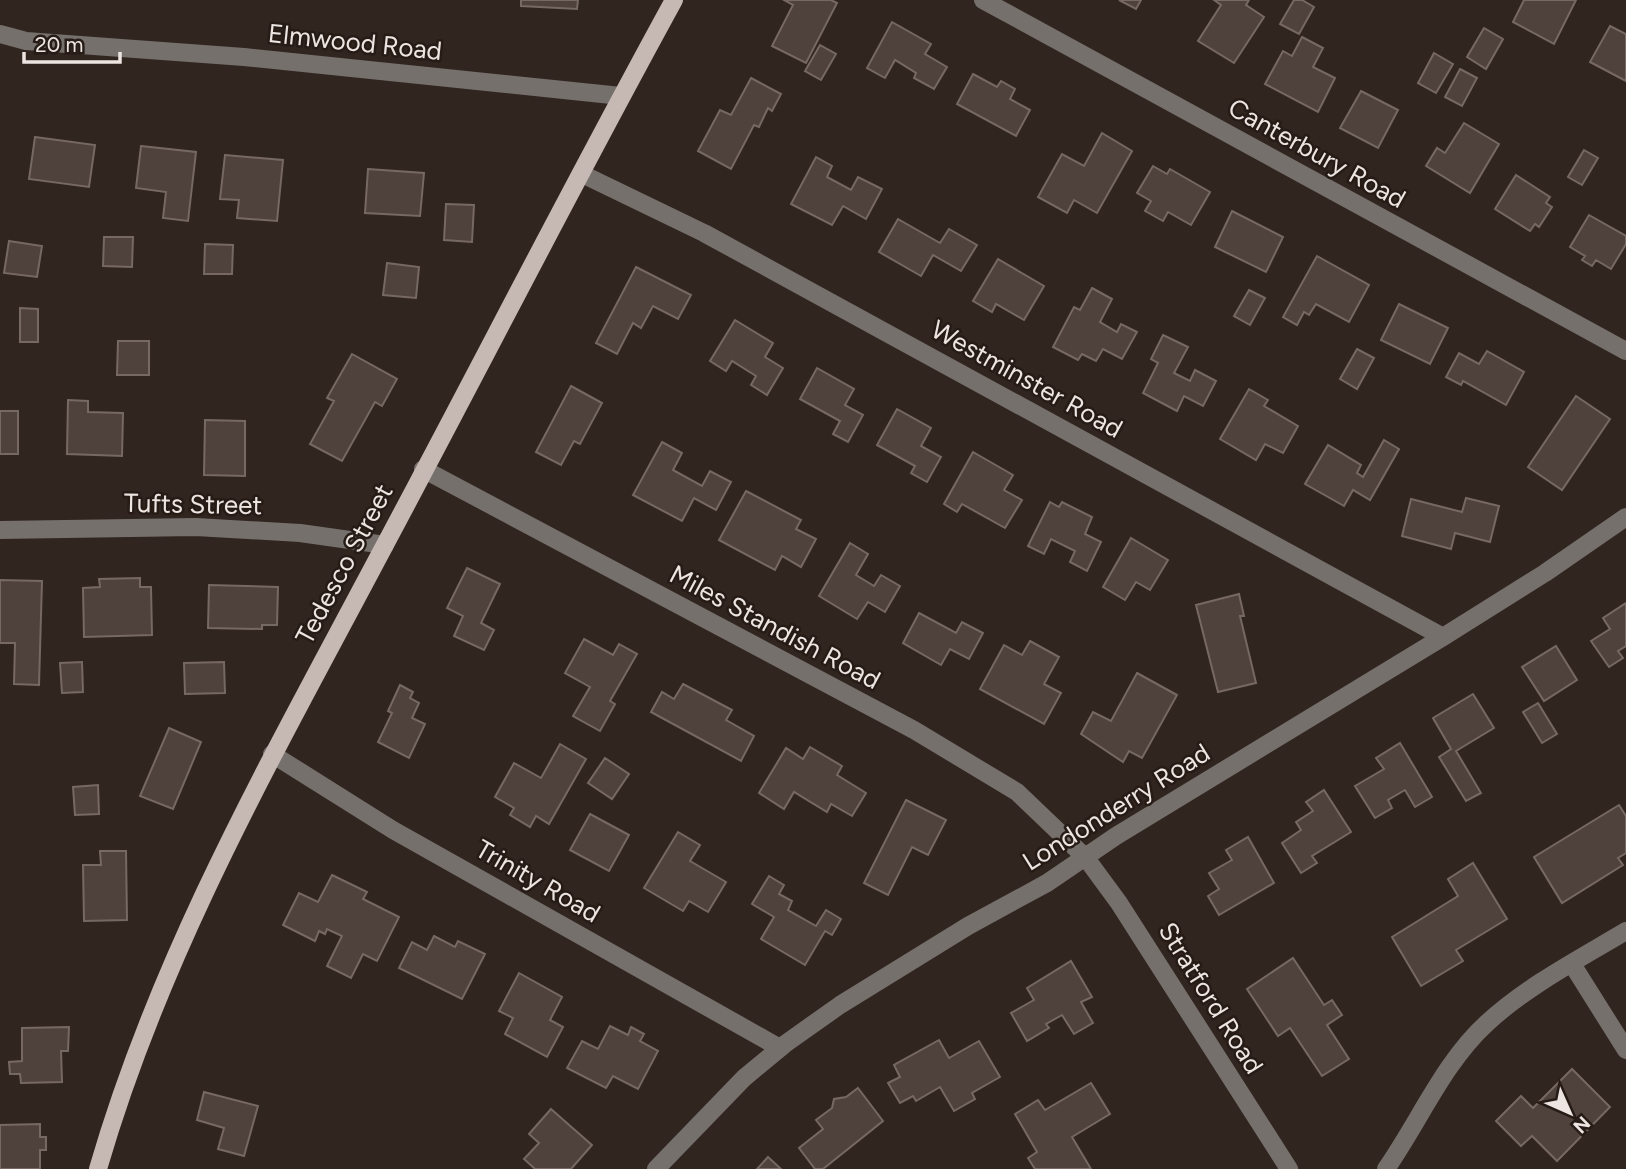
<svg xmlns="http://www.w3.org/2000/svg" width="1626" height="1169" font-family="Figtree,sans-serif">
	<style>
		.building { fill: #4f423c; stroke: #766862; stroke-width: 2 }
		.lines { fill: none; stroke-linecap: round; stroke-linejoin: round }
		.minor { stroke: #76706d; stroke-width: 18 }
		.major { stroke: #c6b8b2; stroke-width: 18 }
		.labels { text-anchor: middle; dominant-baseline: central; stroke-width: 5; stroke-linejoin: round; paint-order: stroke }
		.street-label { font-size: 26px; fill: #ede5e1; stroke: #271b16 }
	</style>
	<rect width="100%" height="100%" fill="#31251f"/>
	<g class="building">
		<path d="M521,0H578L577,9L521,6Z"/>
		<path d="M784,0H831L837,3L806,63L772,46L793,5Z"/>
		<path d="M1119,0H1141L1136,9Z"/>
		<path d="M1214,0H1249L1246,5L1264,17L1234,63L1198,41L1221,5Z"/>
		<path d="M1294,0H1302L1314,7L1299,34L1280,24Z"/>
		<path d="M1524,0H1576L1554,44L1513,22Z"/>
		<path d="M892,22L931,44L925,54L947,67L934,89L914,78L916,73L895,60L885,78L867,68Z"/>
		<path d="M1610,26L1626,34V81L1590,62Z"/>
		<path d="M1484,28L1503,39L1486,69L1467,57Z"/>
		<path d="M1302,37L1323,48L1313,67L1335,78L1318,112L1265,84L1283,51L1292,56Z"/>
		<path d="M820,45L836,54L821,80L805,71Z"/>
		<path d="M1434,53L1453,64L1436,93L1418,83Z"/>
		<path d="M1460,69L1477,78L1462,106L1445,97Z"/>
		<path d="M973,74L997,87L1001,81L1015,89L1010,99L1030,110L1016,136L957,104Z"/>
		<path d="M751,78L781,94L772,111L768,108L759,127L754,125L731,169L698,151L720,110L731,115Z"/>
		<path d="M1361,91L1398,110L1378,148L1340,128Z"/>
		<path d="M1464,123L1499,144L1470,193L1426,166L1437,148L1445,153Z"/>
		<path d="M1102,133L1132,151L1097,213L1074,200L1067,213L1038,197L1062,154L1084,166Z"/>
		<path d="M35,137L95,145L89,187L29,179Z"/>
		<path d="M141,146L196,152L188,221L163,218L166,192L136,188Z"/>
		<path d="M1584,150L1598,158L1582,185L1568,177Z"/>
		<path d="M225,155L283,160L277,221L237,218L239,200L220,199Z"/>
		<path d="M816,157L832,166L827,177L851,190L858,177L882,189L866,219L843,206L832,225L791,204Z"/>
		<path d="M1153,166L1167,174L1170,169L1210,192L1191,225L1168,212L1163,221L1145,211L1151,201L1137,193Z"/>
		<path d="M368,169L424,173L420,216L365,213Z"/>
		<path d="M1516,175L1550,197L1546,203L1552,207L1539,227L1535,224L1530,231L1495,209Z"/>
		<path d="M446,204L474,205L472,242L444,240Z"/>
		<path d="M1232,211L1283,237L1266,272L1215,247Z"/>
		<path d="M1589,215L1626,236V244L1611,269L1596,260L1592,266L1582,260L1585,256L1570,247Z"/>
		<path d="M898,219L940,243L949,229L977,245L961,271L933,255L921,276L879,252Z"/>
		<path d="M104,237H133L132,267L103,266Z"/>
		<path d="M9,241L42,246L37,277L4,273Z"/>
		<path d="M205,244L233,245L232,274H204Z"/>
		<path d="M1317,256L1369,285L1349,322L1316,304L1309,315L1304,312L1297,325L1283,317Z"/>
		<path d="M998,259L1044,286L1024,320L996,304L992,312L973,301Z"/>
		<path d="M387,263L419,267L416,298L383,295Z"/>
		<path d="M636,267L691,295L678,319L653,306L641,328L633,323L617,354L596,343Z"/>
		<path d="M1092,288L1112,299L1100,322L1117,332L1121,324L1137,332L1122,359L1103,349L1096,361L1082,354L1078,360L1053,347L1074,307L1080,310Z"/>
		<path d="M1249,290L1265,298L1250,325L1234,316Z"/>
		<path d="M1399,304L1448,328L1430,364L1381,340Z"/>
		<path d="M20,308L38,309V342H20Z"/>
		<path d="M735,320L773,343L765,357L783,368L767,395L751,385L756,376L732,361L726,371L710,361Z"/>
		<path d="M1163,335L1188,347L1174,373L1190,381L1195,370L1216,381L1203,406L1184,396L1177,411L1143,393L1158,363L1151,359Z"/>
		<path d="M118,341H149V375H117Z"/>
		<path d="M1357,349L1374,358L1357,389L1340,379Z"/>
		<path d="M1487,351L1524,372L1506,405L1463,381L1461,385L1446,377L1459,353L1479,364Z"/>
		<path d="M352,354L397,379L382,406L375,402L342,461L310,444L334,401L327,398Z"/>
		<path d="M817,368L854,389L845,405L863,415L848,442L833,434L840,421L800,399Z"/>
		<path d="M571,386L602,403L580,444L574,441L561,465L536,452Z"/>
		<path d="M1249,389L1268,400L1264,406L1298,426L1283,453L1265,444L1256,460L1220,439Z"/>
		<path d="M1576,396L1610,419L1562,490L1528,467Z"/>
		<path d="M68,400L88,401V412L123,413L122,456L67,454Z"/>
		<path d="M897,409L931,428L921,446L941,457L927,482L911,473L915,466L877,445Z"/>
		<rect x="0" y="411" width="18" height="43"/>
		<path d="M205,420L245,421V476L204,475Z"/>
		<path d="M1384,440L1399,449L1370,500L1353,490L1344,506L1305,484L1328,445L1361,465L1357,473L1363,477Z"/>
		<path d="M662,442L682,453L673,470L702,486L710,471L731,482L716,510L694,498L682,521L633,495Z"/>
		<path d="M973,452L1013,475L1004,490L1022,500L1005,528L962,504L957,512L944,504Z"/>
		<path d="M746,491L801,520L796,529L816,539L801,567L782,556L775,570L719,540Z"/>
		<path d="M1466,498L1499,506L1490,542L1455,533L1451,549L1402,536L1411,499L1462,512Z"/>
		<path d="M1050,502L1059,507L1062,502L1092,517L1085,534L1101,542L1087,571L1070,562L1075,551L1051,539L1044,554L1028,546Z"/>
		<path d="M1131,538L1168,560L1150,590L1136,582L1125,600L1103,587Z"/>
		<path d="M850,543L868,554L856,575L874,586L881,575L900,586L885,612L868,602L857,619L819,596Z"/>
		<path d="M467,568L500,584L481,623L494,630L484,650L454,636L463,616L447,608Z"/>
		<path d="M140,578V587H151L152,635L84,637L83,588L100,587L99,579Z"/>
		<path d="M0,580L42,581L39,685L14,684L15,643H0Z"/>
		<path d="M209,585L278,587L277,625H262V629L208,628Z"/>
		<path d="M1239,594L1244,616H1240L1256,683L1218,692L1196,605Z"/>
		<path d="M1626,603V646L1618,651L1623,658L1609,667L1591,641L1610,629L1603,618Z"/>
		<path d="M919,613L956,633L962,622L983,633L969,659L950,649L941,665L903,643Z"/>
		<path d="M584,639L613,655L619,644L637,654L610,701L615,704L600,731L573,716L590,687L565,673Z"/>
		<path d="M1030,641L1059,657L1044,684L1061,693L1044,724L980,689L1004,645L1022,655Z"/>
		<path d="M1556,646L1577,680L1544,701L1522,667Z"/>
		<path d="M82,662L83,692L62,693L60,663Z"/>
		<path d="M224,662L225,693L185,694L184,663Z"/>
		<path d="M1137,673L1177,695L1142,758L1129,751L1123,762L1081,734L1093,712L1111,721Z"/>
		<path d="M683,684L732,710L726,720L754,736L741,761L651,712L662,692L674,699Z"/>
		<path d="M400,685L413,692L410,698L419,703L412,718L425,724L409,758L378,742L392,713L388,711Z"/>
		<path d="M1473,694L1494,728L1456,751L1481,793L1466,801L1439,757L1451,749L1433,718Z"/>
		<path d="M1538,703L1557,734L1542,743L1523,712Z"/>
		<path d="M169,728L201,742L173,809L140,796Z"/>
		<path d="M1400,743L1432,797L1415,807L1405,790L1388,800L1392,808L1375,818L1355,786L1384,769L1376,758Z"/>
		<path d="M560,744L586,759L549,824L536,816L530,827L510,815L514,808L495,797L514,763L541,778Z"/>
		<path d="M810,747L842,766L837,775L866,793L852,816L831,804L827,812L794,792L784,809L759,793L786,748L803,759Z"/>
		<path d="M605,758L629,774L612,799L588,783Z"/>
		<path d="M98,785L99,814L75,815L73,787Z"/>
		<path d="M1324,790L1351,832L1312,856L1317,863L1301,873L1282,843L1301,830L1296,822L1313,811L1306,802Z"/>
		<path d="M906,800L946,820L928,855L912,847L888,895L864,883Z"/>
		<path d="M1619,805L1626,816V853L1618,858L1623,865L1562,903L1534,857Z"/>
		<path d="M590,814L629,835L609,871L570,850Z"/>
		<path d="M678,832L700,845L690,861L726,882L708,912L689,901L683,911L644,888Z"/>
		<path d="M1248,837L1274,883L1219,915L1208,896L1219,889L1209,873L1232,860L1226,850Z"/>
		<path d="M100,851H126L127,920L84,921L83,865H101Z"/>
		<path d="M1473,863L1507,919L1456,950L1463,961L1421,986L1392,937L1458,896L1448,879Z"/>
		<path d="M332,875L367,892L363,899L399,917L377,961L363,954L351,978L327,966L342,936L327,929L325,934L319,931L315,941L283,925L299,893L318,902Z"/>
		<path d="M769,876L784,885L779,894L792,901L788,910L816,926L826,910L841,919L832,935L825,931L805,965L761,939L774,917L752,904Z"/>
		<path d="M434,936L455,947L458,941L485,954L462,999L399,968L412,942L427,950Z"/>
		<path d="M1293,958L1324,1005L1332,1000L1342,1015L1327,1025L1349,1059L1322,1076L1290,1028L1278,1036L1247,989Z"/>
		<path d="M1071,961L1092,997L1081,1002L1093,1023L1074,1034L1062,1015L1046,1024L1049,1028L1027,1041L1011,1013L1034,1000L1027,988Z"/>
		<path d="M519,973L562,997L550,1020L563,1027L547,1057L505,1034L513,1018L499,1011Z"/>
		<path d="M610,1026L628,1035L631,1027L644,1034L640,1041L658,1051L638,1089L613,1076L606,1088L567,1068L582,1041L598,1049Z"/>
		<path d="M69,1027L68,1051H61L62,1082L21,1083L20,1074H10L9,1062L22,1061V1028Z"/>
		<path d="M939,1040L949,1058L979,1041L1000,1077L972,1093L975,1099L954,1111L940,1087L916,1101L913,1096L900,1103L888,1083L900,1077L894,1065Z"/>
		<path d="M1572,1069L1610,1107L1557,1161L1532,1136L1521,1146L1496,1121L1521,1096L1533,1108Z"/>
		<path d="M1091,1083L1110,1114L1072,1137L1091,1169H1035L1028,1158L1037,1152L1015,1114L1038,1100L1045,1110Z"/>
		<path d="M858,1088L883,1121L823,1169H815L799,1148L823,1129L816,1120L832,1108L834,1099L846,1097Z"/>
		<path d="M204,1092L258,1106L244,1156L218,1149L224,1128L197,1120Z"/>
		<path d="M551,1109L592,1145L571,1169H535L524,1159L539,1143L529,1134Z"/>
		<path d="M40,1124V1137H46V1150H40V1169H0V1125Z"/>
		<path d="M768,1157L781,1169H757Z"/>
	</g>
	<g class="lines">
		<g class="minor">
			<path d="M983,0L1626,351"/>
			<path d="M0,34L26,41L244,57L621,96"/>
			<path d="M582,174L704,233L1443,637"/>
			<path d="M423,469L914,730L1017,792L1086,858L1119,903L1289,1169"/>
			<path d="M0,530L196,527L300,533L385,545"/>
			<path d="M272,754L393,830L780,1048"/>
			<path d="M1572,964L1626,1050"/>
			<path d="M656,1169L744,1078L785,1044L840,1005L968,926L1047,883L1116,836L1443,637L1545,573L1626,517"/>
			<path d="M1386,1169C1419,1122 1444,1062 1487,1023C1527,986 1579,959 1626,931"/>
		</g>
		<path class="major" d="M98,1169C161,951 273,756 379,556C478,371 573,184 674,0"/>
	</g>
	<g class="labels">
		<g class="street-label">
			<text transform="translate(355 42) rotate(6)">Elmwood Road</text>
			<text transform="translate(1317 153) rotate(29)">Canterbury Road</text>
			<text transform="translate(1027 379) rotate(29)">Westminster Road</text>
			<text transform="translate(193 504) rotate(1)">Tufts Street</text>
			<text transform="translate(344 564) rotate(-62)">Tedesco Street</text>
			<text transform="translate(775 627) rotate(28)">Miles Standish Road</text>
			<text transform="translate(1116 807) rotate(-32)">Londonderry Road</text>
			<text transform="translate(538 881) rotate(30)">Trinity Road</text>
			<text transform="translate(1211 998) rotate(58)">Stratford Road</text>
		</g>
	</g>
	<g transform="translate(1570 1113) rotate(135)" stroke="#271b16" stroke-width="5" paint-order="stroke">
	<path d="M0-5L12 26L0 18L-12 26Z" fill="#ede5e1"/>
	<text y="-10" font-size="19" font-weight="bold" text-anchor="middle" fill="#ede5e1">N</text>
	</g>
	<path d="M24 52v10h96v-10" fill="none" stroke="#ede5e1" stroke-width="3.5"/>
	<text x="35" y="52" font-size="21" fill="#ede5e1" stroke="#271b16" stroke-width="5" paint-order="stroke">20 m</text>
</svg>
